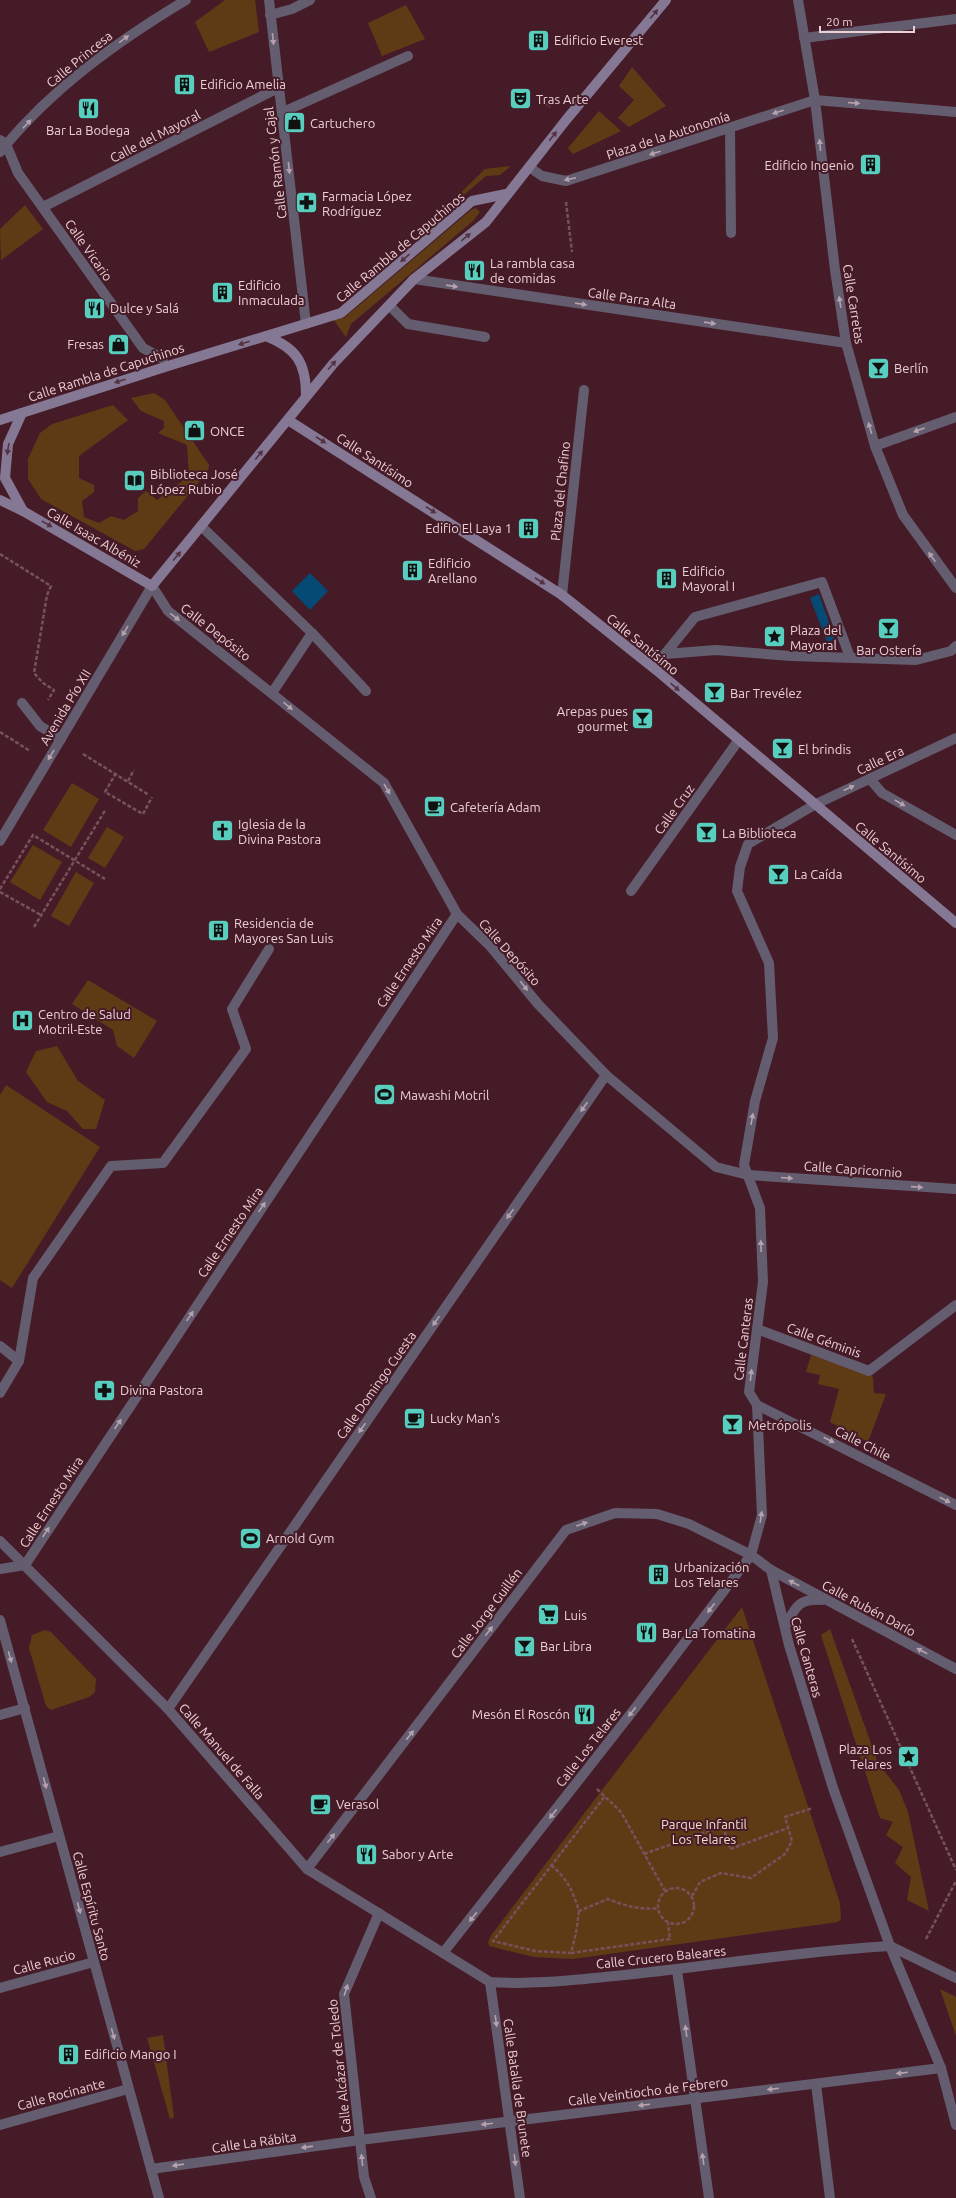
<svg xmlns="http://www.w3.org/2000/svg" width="956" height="2198" font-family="Ubuntu,sans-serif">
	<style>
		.green { fill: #5f3b15 }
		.water { fill: #054a75 }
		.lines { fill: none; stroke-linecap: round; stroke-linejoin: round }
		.path { stroke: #77515b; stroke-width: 2.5; stroke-dasharray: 4 2; stroke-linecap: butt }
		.lane { stroke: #645d6f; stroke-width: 10 }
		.street { stroke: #645d6f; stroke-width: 10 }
		.secondary { stroke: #857895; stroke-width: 10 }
		.oneway { fill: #553242 }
		.oneway2 { fill: #b6a1ac }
		.labels { text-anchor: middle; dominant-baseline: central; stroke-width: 4; stroke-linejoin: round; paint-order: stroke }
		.poi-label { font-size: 13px; fill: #eccfd5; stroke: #451b27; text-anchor: start }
		.street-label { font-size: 13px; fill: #eccfd5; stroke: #451b27 }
		.park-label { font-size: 13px; fill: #f5dec9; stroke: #451b27 }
	</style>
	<rect width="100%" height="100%" fill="#451b27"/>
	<g class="green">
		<path d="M225,0H255L259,32L209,52L195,22Z"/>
		<path d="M406,5L425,39L382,56L368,23Z"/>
		<path d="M632,67L666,106L629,127L618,118L634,100L619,86Z"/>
		<path d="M599,111L621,131L573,154L568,148Z"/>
		<path d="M511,166L500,175L486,176L444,212L443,210L485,169Z"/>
		<path d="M25,205L43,229L1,260L0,229Z"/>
		<path d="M476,208L480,212L473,221L351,324L346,337L333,319L344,318L471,210Z"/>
		<path d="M154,393L165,400L209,465L208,471L144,549L135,551L41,499L28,479V459L40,433L52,424L113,405L128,420L79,456V478L94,485V492L82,501L84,517L99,523L111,516L124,520L138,511V498L146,491L157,500L189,476L187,445L158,433L164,428V421L141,411L131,398Z"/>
		<path d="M72,783L99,799L71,847L43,830Z"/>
		<path d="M107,827L124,837L105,868L88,858Z"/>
		<path d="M33,845L62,862L40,900L10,882Z"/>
		<path d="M76,872L94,883L69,926L51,916Z"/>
		<path d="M88,980L157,1021L134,1058L117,1046L113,1030L72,1004Z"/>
		<path d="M57,1046L78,1081L105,1100L96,1129H83L67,1111L47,1102L26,1072L36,1051Z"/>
		<path d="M6,1085L100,1147L12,1288L0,1280V1095Z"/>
		<path d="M811,1355L873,1377L874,1393L886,1394L868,1442L830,1422L839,1389L818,1384L820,1375L806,1372Z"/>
		<path d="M742,1607L840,1903L841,1919L838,1922L573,1959L534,1957L489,1946L488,1942L492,1934Z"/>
		<path d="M830,1629L878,1763L899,1790L908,1812L929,1911L907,1900L911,1877L895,1863L903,1847L886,1835L893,1822L880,1818L821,1635Z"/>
		<path d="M45,1630L51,1632L96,1679L95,1692L89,1697L51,1710L46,1706L29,1648L32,1635Z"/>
		<path d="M940,1989L956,1997V2036Z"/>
		<path d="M163,2035L174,2117L170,2119L147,2038Z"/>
	</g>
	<g class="water">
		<path d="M310,573L328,591L310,610L292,591Z"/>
		<path d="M819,594L835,639L827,642L810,598Z"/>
	</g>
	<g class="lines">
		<g class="path">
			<path d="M540,99L550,107"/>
			<path d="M566,202L572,252"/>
			<path d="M0,554L51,586L47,595L34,673L43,683L54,690L48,700"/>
			<path d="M0,732L30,751"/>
			<path d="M83,754L149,795"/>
			<path d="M116,773L105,792L143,814L152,797"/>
			<path d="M128,781L134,770"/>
			<path d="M0,889L33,835L105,879"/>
			<path d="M0,892L41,915"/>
			<path d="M34,927L106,809"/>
			<path d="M852,1639L956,1870"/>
			<path d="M597,1789L621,1812L665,1891"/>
			<path d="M644,1854L723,1826L730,1849L788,1828"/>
			<path d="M551,1865C568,1880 572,1889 579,1911L608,1899C626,1906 639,1910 658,1908"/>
			<circle cx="676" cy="1906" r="18"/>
			<path d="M692,1896L700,1882L721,1873L751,1878L785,1854L792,1841L785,1817L813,1808"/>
			<path d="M579,1911L576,1933L571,1953L535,1951L493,1941L605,1796"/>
			<path d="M926,1939L956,1881"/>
			<path d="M571,1953L670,1939L668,1923"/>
		</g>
		<g class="lane">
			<path d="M730,128L731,233"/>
			<path d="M390,306L408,324L485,337"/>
			<path d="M22,703L40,726L61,739"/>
		</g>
		<g class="street">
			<path d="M269,0L306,324"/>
			<path d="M798,0L815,100L835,270L846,343L875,446L903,515L956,588"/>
			<path d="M270,15L292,9L310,0"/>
			<path d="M804,38L956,19"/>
			<path d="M283,112L408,56"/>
			<path d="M0,140L6,144L18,173L143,348L163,359"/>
			<path d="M0,152C51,89 116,42 186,0"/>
			<path d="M529,167L542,176L566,181L815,100L956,112"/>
			<path d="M43,207L278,88"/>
			<path d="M414,279L846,343"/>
			<path d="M875,446L956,417"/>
			<path d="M201,526L312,633L272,693"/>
			<path d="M562,595L584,390"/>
			<path d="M312,633L366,691"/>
			<path d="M665,654L695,617L822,582L850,657"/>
			<path d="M655,669L665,654L716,650L791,656L916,660L951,651L956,646"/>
			<path d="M870,779L882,793L956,835"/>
			<path d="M0,841L152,586L168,611L384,783L457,914L491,947L538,1004L606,1075L716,1167L748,1175L956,1189"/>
			<path d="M631,891L738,741"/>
			<path d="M757,1329L869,1371L956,1305"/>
			<path d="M0,1346L19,1361"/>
			<path d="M0,1393L19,1361L33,1278L111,1166L163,1163L246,1049L232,1009L269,949"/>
			<path d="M757,1405L956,1505"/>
			<path d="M0,1541L168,1709L307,1869L490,1982C532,1985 573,1980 615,1976C706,1967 798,1951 890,1946"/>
			<path d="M0,1569L25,1565L457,914"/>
			<path d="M771,1570L956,1669"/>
			<path d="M0,1620L159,2198"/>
			<path d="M785,1627C795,1608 798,1598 822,1600"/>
			<path d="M168,1709L606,1075"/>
			<path d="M0,1715L25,1708"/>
			<path d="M0,1852L59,1836"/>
			<path d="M307,1869L566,1530L615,1513L657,1514L689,1524L751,1555L771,1570L789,1645L833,1788L890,1946L941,2068L956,2125"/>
			<path d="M890,1946L956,1978"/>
			<path d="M443,1953L636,1707L751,1555L762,1515L757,1405L749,1392L763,1282L760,1208L744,1165L755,1101L773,1038L769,963L737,891L740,867L748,844L814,805L956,738"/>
			<path d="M677,1970L709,2198"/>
			<path d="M490,1982L520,2198"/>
			<path d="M0,1988L94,1962"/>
			<path d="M816,2084L830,2198"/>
			<path d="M0,2125L128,2089"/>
			<path d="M151,2169L360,2140L941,2068"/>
			<path d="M371,2198L364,2177L344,1994L379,1913"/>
		</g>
		<g class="secondary">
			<path d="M266,336C296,348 306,362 306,395"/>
			<path d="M22,413L8,444L5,478L23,511"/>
			<path d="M0,420L168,366L341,313L472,201L506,194"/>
			<path d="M288,420L562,595L655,669L956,923"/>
			<path d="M0,500L23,511L152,586L333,364L414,279L486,222L566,120L666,0"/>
		</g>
	</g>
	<defs><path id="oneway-solid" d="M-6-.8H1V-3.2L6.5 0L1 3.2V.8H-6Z"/></defs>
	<g class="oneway">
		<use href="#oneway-solid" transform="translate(654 14) rotate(-50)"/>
		<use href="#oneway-solid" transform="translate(553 136) rotate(-52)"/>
		<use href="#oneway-solid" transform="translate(466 237) rotate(-39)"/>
		<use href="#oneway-solid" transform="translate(405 258) rotate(139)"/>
		<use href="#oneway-solid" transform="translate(244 343) rotate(163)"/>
		<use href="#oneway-solid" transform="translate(332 365) rotate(-48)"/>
		<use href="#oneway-solid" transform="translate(120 381) rotate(162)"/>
		<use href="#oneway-solid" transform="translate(321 440) rotate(33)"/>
		<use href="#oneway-solid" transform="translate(8 449) rotate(99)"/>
		<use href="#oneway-solid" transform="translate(259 455) rotate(-51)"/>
		<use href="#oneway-solid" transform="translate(431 510) rotate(33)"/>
		<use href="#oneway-solid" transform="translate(47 524) rotate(30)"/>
		<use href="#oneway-solid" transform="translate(177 556) rotate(-50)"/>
		<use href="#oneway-solid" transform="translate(540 581) rotate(33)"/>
		<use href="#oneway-solid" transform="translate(675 687) rotate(41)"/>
	</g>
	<g class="oneway2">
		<use href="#oneway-solid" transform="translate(124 39) rotate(-37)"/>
		<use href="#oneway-solid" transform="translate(273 39) rotate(84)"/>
		<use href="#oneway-solid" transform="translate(854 103) rotate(5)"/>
		<use href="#oneway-solid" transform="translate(778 112) rotate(162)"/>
		<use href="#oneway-solid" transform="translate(27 124) rotate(-46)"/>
		<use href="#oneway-solid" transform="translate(820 145) rotate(-95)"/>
		<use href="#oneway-solid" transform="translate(655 153) rotate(162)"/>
		<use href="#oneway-solid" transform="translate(289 168) rotate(84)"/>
		<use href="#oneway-solid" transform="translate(570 179) rotate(168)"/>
		<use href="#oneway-solid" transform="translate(452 286) rotate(8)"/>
		<use href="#oneway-solid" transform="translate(840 302) rotate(-99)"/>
		<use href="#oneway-solid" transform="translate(581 304) rotate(8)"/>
		<use href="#oneway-solid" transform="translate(710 323) rotate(8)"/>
		<use href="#oneway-solid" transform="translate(870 428) rotate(-106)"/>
		<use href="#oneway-solid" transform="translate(919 430) rotate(160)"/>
		<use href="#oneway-solid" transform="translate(932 557) rotate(-126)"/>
		<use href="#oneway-solid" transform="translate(175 617) rotate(38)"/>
		<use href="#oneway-solid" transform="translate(125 631) rotate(121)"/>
		<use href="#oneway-solid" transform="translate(288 706) rotate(39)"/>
		<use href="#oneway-solid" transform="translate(51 755) rotate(121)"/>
		<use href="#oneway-solid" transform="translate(849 788) rotate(-25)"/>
		<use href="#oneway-solid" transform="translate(387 789) rotate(60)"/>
		<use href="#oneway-solid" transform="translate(900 803) rotate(30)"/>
		<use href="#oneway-solid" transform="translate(524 986) rotate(51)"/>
		<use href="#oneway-solid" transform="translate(584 1107) rotate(125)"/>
		<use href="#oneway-solid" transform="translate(752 1119) rotate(-80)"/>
		<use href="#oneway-solid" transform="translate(787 1178) rotate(4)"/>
		<use href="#oneway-solid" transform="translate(917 1187) rotate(4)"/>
		<use href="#oneway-solid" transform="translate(262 1207) rotate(-56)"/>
		<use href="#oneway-solid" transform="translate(510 1214) rotate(125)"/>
		<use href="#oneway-solid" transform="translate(761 1246) rotate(-92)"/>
		<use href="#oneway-solid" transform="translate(190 1316) rotate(-56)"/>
		<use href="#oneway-solid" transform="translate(436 1321) rotate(125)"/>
		<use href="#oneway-solid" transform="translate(751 1375) rotate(-83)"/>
		<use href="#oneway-solid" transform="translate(118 1424) rotate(-56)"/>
		<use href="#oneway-solid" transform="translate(362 1428) rotate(125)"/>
		<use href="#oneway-solid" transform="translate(829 1440) rotate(27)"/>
		<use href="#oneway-solid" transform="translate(945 1500) rotate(27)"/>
		<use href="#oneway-solid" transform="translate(761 1517) rotate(-81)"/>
		<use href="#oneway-solid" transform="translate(582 1524) rotate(-19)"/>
		<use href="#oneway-solid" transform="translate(46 1532) rotate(-57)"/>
		<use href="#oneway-solid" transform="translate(794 1583) rotate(-152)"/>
		<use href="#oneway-solid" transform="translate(711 1608) rotate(127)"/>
		<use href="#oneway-solid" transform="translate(489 1631) rotate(-52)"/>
		<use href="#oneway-solid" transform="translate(922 1651) rotate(-152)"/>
		<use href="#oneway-solid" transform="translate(10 1657) rotate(74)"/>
		<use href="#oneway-solid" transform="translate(632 1712) rotate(128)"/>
		<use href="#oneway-solid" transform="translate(410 1735) rotate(-52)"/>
		<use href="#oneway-solid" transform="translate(45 1783) rotate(75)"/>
		<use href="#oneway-solid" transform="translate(553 1814) rotate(128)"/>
		<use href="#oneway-solid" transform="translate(331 1838) rotate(-52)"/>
		<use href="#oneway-solid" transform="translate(79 1908) rotate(75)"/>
		<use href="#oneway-solid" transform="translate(473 1917) rotate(128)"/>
		<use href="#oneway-solid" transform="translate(346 1990) rotate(-72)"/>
		<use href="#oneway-solid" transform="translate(496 2021) rotate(82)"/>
		<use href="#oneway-solid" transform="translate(686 2031) rotate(-98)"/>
		<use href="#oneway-solid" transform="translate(113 2034) rotate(75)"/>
		<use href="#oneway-solid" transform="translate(902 2073) rotate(173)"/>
		<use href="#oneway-solid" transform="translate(773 2089) rotate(173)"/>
		<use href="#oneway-solid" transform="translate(644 2105) rotate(173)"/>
		<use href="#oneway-solid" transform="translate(487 2124) rotate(173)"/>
		<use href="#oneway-solid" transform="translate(307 2147) rotate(172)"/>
		<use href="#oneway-solid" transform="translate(703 2159) rotate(-98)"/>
		<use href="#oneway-solid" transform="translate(362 2160) rotate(-96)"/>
		<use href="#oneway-solid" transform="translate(515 2160) rotate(83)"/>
		<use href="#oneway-solid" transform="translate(178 2165) rotate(172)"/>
	</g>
	<defs>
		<symbol id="building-square" viewBox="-11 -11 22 22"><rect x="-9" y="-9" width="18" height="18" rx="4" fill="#58cebf" stroke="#451b27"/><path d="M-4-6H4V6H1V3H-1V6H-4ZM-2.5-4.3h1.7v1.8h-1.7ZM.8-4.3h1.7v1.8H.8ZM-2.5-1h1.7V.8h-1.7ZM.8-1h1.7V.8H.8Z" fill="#111"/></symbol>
		<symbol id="theatre-square" viewBox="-11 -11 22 22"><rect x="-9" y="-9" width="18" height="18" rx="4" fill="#58cebf" stroke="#451b27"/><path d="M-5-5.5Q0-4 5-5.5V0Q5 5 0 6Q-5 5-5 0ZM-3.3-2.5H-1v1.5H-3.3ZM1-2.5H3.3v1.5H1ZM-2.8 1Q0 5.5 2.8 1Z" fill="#111"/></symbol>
		<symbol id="restaurant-square" viewBox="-11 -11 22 22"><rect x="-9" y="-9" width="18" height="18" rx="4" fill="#58cebf" stroke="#451b27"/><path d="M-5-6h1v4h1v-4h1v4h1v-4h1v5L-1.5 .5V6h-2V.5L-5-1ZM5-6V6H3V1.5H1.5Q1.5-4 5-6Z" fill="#111"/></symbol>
		<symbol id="shop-square" viewBox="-11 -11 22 22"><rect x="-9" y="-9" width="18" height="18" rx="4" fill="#58cebf" stroke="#451b27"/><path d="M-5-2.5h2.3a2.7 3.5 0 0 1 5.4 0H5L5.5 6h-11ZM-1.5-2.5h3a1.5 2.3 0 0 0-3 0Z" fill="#111"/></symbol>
		<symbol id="pharmacy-square" viewBox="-11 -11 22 22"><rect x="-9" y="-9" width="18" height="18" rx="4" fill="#58cebf" stroke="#451b27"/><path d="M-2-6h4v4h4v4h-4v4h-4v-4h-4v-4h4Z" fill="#111"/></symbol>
		<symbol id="bar-square" viewBox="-11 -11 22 22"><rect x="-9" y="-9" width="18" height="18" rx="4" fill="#58cebf" stroke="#451b27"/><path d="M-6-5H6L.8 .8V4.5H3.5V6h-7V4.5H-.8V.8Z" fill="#111"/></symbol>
		<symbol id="library-square" viewBox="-11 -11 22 22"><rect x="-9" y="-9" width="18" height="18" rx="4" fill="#58cebf" stroke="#451b27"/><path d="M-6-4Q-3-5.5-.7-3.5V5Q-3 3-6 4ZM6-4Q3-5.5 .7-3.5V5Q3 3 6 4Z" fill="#111"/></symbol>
		<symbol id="sight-square" viewBox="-11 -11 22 22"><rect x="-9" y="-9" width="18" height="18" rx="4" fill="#58cebf" stroke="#451b27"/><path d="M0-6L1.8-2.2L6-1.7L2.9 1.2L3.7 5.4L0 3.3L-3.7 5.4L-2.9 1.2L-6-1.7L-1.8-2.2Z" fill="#111"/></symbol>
		<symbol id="cafe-square" viewBox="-11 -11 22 22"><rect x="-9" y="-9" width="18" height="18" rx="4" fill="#58cebf" stroke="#451b27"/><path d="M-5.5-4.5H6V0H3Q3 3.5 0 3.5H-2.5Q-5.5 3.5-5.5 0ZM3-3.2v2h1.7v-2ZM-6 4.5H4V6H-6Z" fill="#111"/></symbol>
		<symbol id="church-square" viewBox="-11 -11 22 22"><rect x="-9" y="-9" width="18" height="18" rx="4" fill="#58cebf" stroke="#451b27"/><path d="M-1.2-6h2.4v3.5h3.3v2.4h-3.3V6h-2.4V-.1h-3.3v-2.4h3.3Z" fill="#111"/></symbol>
		<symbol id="hospital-square" viewBox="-11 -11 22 22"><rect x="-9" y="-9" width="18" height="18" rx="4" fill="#58cebf" stroke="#451b27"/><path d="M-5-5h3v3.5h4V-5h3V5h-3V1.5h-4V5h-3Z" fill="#111"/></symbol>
		<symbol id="stadium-square" viewBox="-11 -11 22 22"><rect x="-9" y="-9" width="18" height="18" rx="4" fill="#58cebf" stroke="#451b27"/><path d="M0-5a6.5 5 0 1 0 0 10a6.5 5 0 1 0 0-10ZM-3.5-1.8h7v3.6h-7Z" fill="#111"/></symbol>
		<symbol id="supermarket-square" viewBox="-11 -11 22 22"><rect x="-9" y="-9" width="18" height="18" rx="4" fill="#58cebf" stroke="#451b27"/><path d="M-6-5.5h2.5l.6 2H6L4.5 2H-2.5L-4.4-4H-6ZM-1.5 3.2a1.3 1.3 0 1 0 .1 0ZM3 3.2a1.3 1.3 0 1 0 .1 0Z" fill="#111"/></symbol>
	</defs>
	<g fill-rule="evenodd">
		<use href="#building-square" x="526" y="28" width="25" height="25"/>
		<use href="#building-square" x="172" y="72" width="25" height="25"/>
		<use href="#theatre-square" x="508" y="86" width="25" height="25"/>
		<use href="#restaurant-square" x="76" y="96" width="25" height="25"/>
		<use href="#shop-square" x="282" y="110" width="25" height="25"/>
		<use href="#building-square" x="858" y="152" width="25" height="25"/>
		<use href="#pharmacy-square" x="294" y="190" width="25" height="25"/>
		<use href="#restaurant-square" x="462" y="258" width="25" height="25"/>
		<use href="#building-square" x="210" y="280" width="25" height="25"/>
		<use href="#restaurant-square" x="82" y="296" width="25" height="25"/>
		<use href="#shop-square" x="106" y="332" width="25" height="25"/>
		<use href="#bar-square" x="866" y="356" width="25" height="25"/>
		<use href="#shop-square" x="182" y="418" width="25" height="25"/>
		<use href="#library-square" x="122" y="468" width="25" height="25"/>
		<use href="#building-square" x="516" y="516" width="25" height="25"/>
		<use href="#building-square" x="400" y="558" width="25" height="25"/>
		<use href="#building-square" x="654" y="566" width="25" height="25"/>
		<use href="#bar-square" x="876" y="616" width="25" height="25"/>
		<use href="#sight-square" x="762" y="624" width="25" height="25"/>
		<use href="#bar-square" x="702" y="680" width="25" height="25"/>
		<use href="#bar-square" x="630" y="706" width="25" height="25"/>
		<use href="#bar-square" x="770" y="736" width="25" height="25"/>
		<use href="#cafe-square" x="422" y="794" width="25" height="25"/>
		<use href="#church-square" x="210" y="818" width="25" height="25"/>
		<use href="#bar-square" x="694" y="820" width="25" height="25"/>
		<use href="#bar-square" x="766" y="862" width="25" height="25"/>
		<use href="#building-square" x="206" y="918" width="25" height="25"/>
		<use href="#hospital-square" x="10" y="1008" width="25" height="25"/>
		<use href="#stadium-square" x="372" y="1082" width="25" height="25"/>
		<use href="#pharmacy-square" x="92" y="1378" width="25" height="25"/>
		<use href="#cafe-square" x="402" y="1406" width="25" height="25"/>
		<use href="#bar-square" x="720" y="1412" width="25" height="25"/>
		<use href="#stadium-square" x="238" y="1526" width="25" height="25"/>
		<use href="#building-square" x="646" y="1562" width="25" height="25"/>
		<use href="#supermarket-square" x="536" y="1602" width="25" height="25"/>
		<use href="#restaurant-square" x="634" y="1620" width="25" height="25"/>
		<use href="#bar-square" x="512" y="1634" width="25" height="25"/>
		<use href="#restaurant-square" x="572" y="1702" width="25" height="25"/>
		<use href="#sight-square" x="896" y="1744" width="25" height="25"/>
		<use href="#cafe-square" x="308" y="1792" width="25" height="25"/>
		<use href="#restaurant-square" x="354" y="1842" width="25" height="25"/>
		<use href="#building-square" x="56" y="2042" width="25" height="25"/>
	</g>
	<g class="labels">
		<g class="poi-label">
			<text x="554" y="40">Edificio Everest</text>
			<text x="200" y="84">Edificio Amelia</text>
			<text x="536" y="99">Tras Arte</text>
			<text x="310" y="123">Cartuchero</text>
			<text x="88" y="130" text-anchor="middle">Bar La Bodega</text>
			<text x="854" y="165" text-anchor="end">Edificio Ingenio</text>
			<text x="322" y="196">Farmacia López<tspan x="322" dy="15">Rodríguez</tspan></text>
			<text x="490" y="263">La rambla casa<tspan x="490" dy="15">de comidas</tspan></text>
			<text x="238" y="285">Edificio<tspan x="238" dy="15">Inmaculada</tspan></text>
			<text x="110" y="308">Dulce y Salá</text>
			<text x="104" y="344" text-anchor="end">Fresas</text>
			<text x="894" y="368">Berlín</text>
			<text x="210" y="431">ONCE</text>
			<text x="150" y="474">Biblioteca José<tspan x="150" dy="15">López Rubio</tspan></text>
			<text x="512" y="528" text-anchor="end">Edifio El Laya 1</text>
			<text x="428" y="563">Edificio<tspan x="428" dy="15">Arellano</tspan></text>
			<text x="682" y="571">Edificio<tspan x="682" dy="15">Mayoral I</tspan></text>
			<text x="790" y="630">Plaza del<tspan x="790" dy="15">Mayoral</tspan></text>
			<text x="889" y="650" text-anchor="middle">Bar Ostería</text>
			<text x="730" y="693">Bar Trevélez</text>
			<text x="628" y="711" text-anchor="end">Arepas pues<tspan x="628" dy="15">gourmet</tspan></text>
			<text x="798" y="749">El brindis</text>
			<text x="450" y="807">Cafetería Adam</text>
			<text x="238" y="824">Iglesia de la<tspan x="238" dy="15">Divina Pastora</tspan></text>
			<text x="722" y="833">La Biblioteca</text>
			<text x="794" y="874">La Caída</text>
			<text x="234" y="923">Residencia de<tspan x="234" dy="15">Mayores San Luis</tspan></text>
			<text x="38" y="1014">Centro de Salud<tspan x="38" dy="15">Motril-Este</tspan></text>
			<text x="400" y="1095">Mawashi Motril</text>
			<text x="120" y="1390">Divina Pastora</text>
			<text x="430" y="1418">Lucky Man's</text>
			<text x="748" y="1425">Metrópolis</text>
			<text x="266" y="1538">Arnold Gym</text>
			<text x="674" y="1567">Urbanización<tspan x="674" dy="15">Los Telares</tspan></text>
			<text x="564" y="1615">Luis</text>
			<text x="662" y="1633">Bar La Tomatina</text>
			<text x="540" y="1646">Bar Libra</text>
			<text x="570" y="1714" text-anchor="end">Mesón El Roscón</text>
			<text x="892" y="1749" text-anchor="end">Plaza Los<tspan x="892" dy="15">Telares</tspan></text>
			<text x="336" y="1804">Verasol</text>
			<text x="382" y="1854">Sabor y Arte</text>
			<text x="84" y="2054">Edificio Mango I</text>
		</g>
		<g class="street-label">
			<text transform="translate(79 59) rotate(-39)">Calle Princesa</text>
			<text transform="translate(668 135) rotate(-18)">Plaza de la Autonomía</text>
			<text transform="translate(155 136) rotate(-27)">Calle del Mayoral</text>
			<text transform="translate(275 163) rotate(-97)">Calle Ramón y Cajal</text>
			<text transform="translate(400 247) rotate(-40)">Calle Rambla de Capuchinos</text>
			<text transform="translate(89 250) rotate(55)">Calle Vicario</text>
			<text transform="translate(632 298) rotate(8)">Calle Parra Alta</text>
			<text transform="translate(854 304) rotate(81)">Calle Carretas</text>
			<text transform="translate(106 372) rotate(-18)">Calle Rambla de Capuchinos</text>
			<text transform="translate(375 460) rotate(33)">Calle Santísimo</text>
			<text transform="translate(560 491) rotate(-84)">Plaza del Chafino</text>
			<text transform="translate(94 537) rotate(30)">Calle Isaac Albéniz</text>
			<text transform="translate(216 632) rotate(38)">Calle Depósito</text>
			<text transform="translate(643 644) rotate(39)">Calle Santísimo</text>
			<text transform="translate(65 707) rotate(-59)">Avenida Pío XII</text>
			<text transform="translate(880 760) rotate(-25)">Calle Era</text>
			<text transform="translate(674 809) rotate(-54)">Calle Cruz</text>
			<text transform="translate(891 852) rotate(40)">Calle Santísimo</text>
			<text transform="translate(510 952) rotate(48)">Calle Depósito</text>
			<text transform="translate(409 962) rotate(-56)">Calle Ernesto Mira</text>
			<text transform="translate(853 1169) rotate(4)">Calle Capricornio</text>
			<text transform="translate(230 1232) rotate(-56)">Calle Ernesto Mira</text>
			<text transform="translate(743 1339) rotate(-83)">Calle Canteras</text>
			<text transform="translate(824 1340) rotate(20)">Calle Géminis</text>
			<text transform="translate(376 1385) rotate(-55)">Calle Domingo Cuesta</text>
			<text transform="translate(863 1443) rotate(27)">Calle Chile</text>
			<text transform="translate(51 1502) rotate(-57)">Calle Ernesto Mira</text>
			<text transform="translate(869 1608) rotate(28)">Calle Rubén Darío</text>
			<text transform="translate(486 1613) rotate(-53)">Calle Jorge Guillén</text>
			<text transform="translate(807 1657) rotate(74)">Calle Canteras</text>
			<text transform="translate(588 1747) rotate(-52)">Calle Los Telares</text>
			<text transform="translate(222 1751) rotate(49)">Calle Manuel de Falla</text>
			<text transform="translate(92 1906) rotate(75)">Calle Espíritu Santo</text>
			<text transform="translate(661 1957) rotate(-6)">Calle Crucero Baleares</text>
			<text transform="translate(44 1962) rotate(-15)">Calle Rucio</text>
			<text transform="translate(339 2066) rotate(-96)">Calle Alcázar de Toledo</text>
			<text transform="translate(518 2088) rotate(82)">Calle Batalla de Brunete</text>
			<text transform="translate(648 2091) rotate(-7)">Calle Veintiocho de Febrero</text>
			<text transform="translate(61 2094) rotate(-15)">Calle Rocinante</text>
			<text transform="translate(254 2142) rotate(-8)">Calle La Rábita</text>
		</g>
		<g class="park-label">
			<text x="704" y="1824">Parque Infantil<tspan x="704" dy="15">Los Telares</tspan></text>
		</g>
	</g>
	<path d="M820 26v6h94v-6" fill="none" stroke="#eccfd5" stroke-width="2"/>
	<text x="826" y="26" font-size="12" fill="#eccfd5" stroke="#451b27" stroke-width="3" paint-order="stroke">20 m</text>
</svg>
